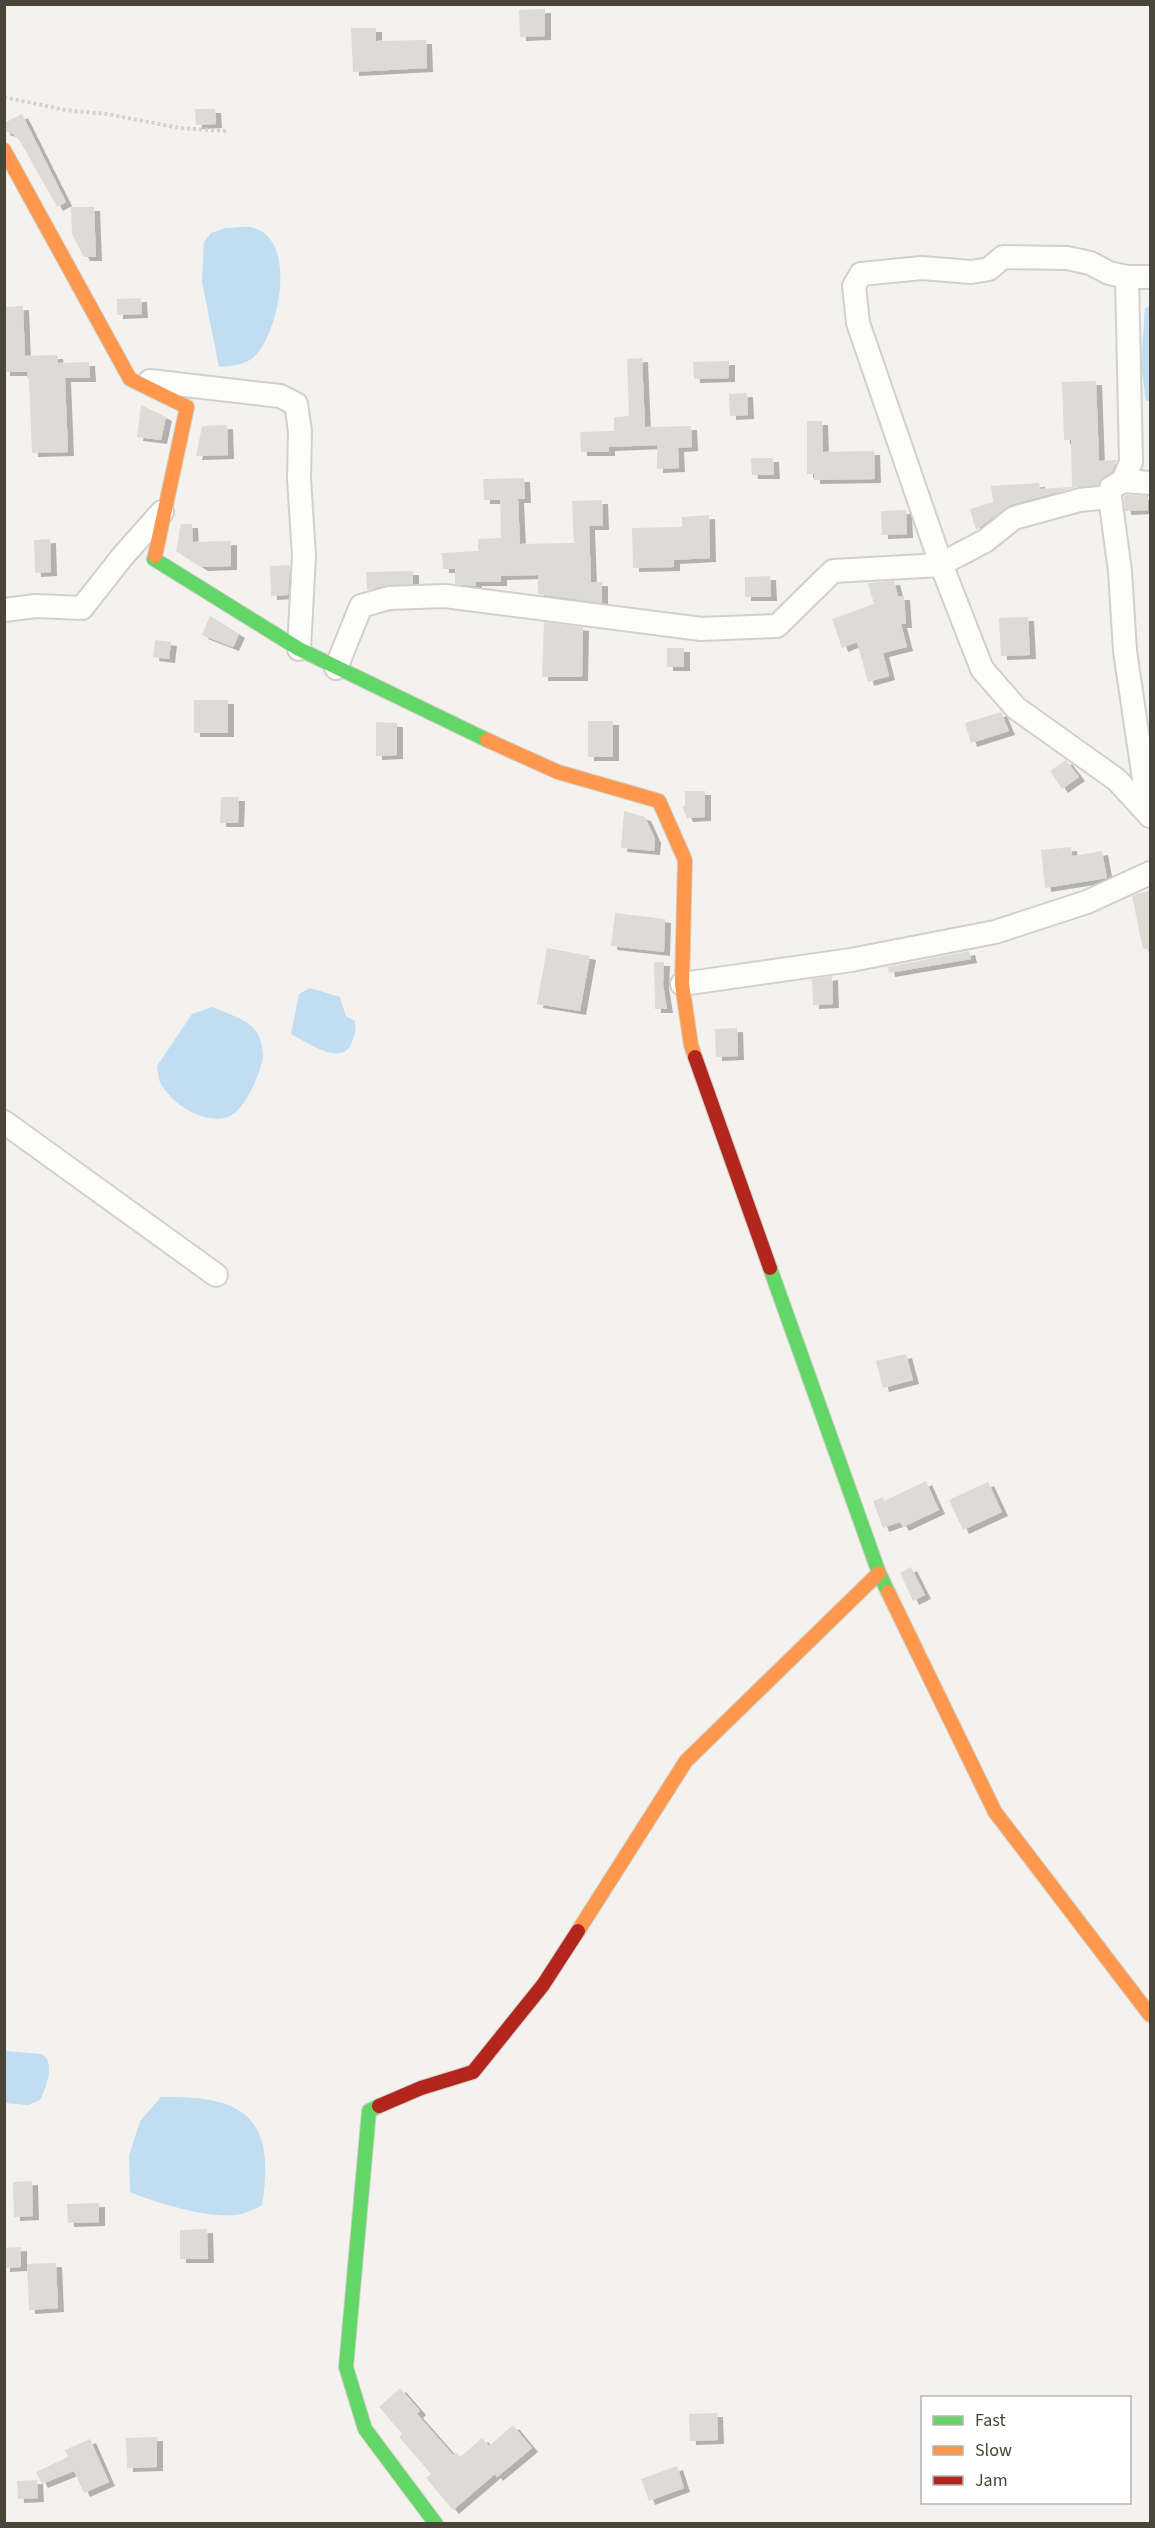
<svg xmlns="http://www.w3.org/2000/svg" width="1155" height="2528" font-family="'Source Sans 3',sans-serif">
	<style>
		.water { fill: #c0ddf1 }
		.building { fill: #dedbd6; filter: url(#shadow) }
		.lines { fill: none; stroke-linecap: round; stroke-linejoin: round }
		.street-casing { stroke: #d2d0cb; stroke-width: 26 }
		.fast-casing { stroke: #d3cfc5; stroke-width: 16 }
		.slow-casing { stroke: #d3cfc5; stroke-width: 16 }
		.jam-casing { stroke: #d3cfc5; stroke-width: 16 }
		.path { stroke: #d3d2cc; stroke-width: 4; stroke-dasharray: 3 3; stroke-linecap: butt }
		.street { stroke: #fdfdfc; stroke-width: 22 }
		.fast { stroke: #63d668; stroke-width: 14 }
		.slow { stroke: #ff974d; stroke-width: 14 }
		.jam { stroke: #b3261e; stroke-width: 14 }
	</style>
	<defs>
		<filter id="shadow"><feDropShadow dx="6" dy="4" stdDeviation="0" flood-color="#0004"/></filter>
	</defs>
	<rect width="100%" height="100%" fill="#f4f2ee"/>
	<g class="water">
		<path d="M226,228C235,228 247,225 254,228C298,240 279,334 254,357C245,365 230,366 219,367L202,282L204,242L211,233Z"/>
		<path d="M1150,307V401H1146L1141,365L1145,308Z"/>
		<path d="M310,988L340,997L346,1016L355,1021C356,1030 355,1035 351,1044C341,1067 307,1042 291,1034L299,994Z"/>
		<path d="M212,1007C226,1013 247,1019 256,1031C260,1036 264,1052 263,1057C261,1072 245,1110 230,1116C205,1126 173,1105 161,1084C158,1079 158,1071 157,1066L192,1014Z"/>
		<path d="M5,2051L42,2054C56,2064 46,2087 40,2100L28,2105L5,2103Z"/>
		<path d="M161,2097C245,2095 276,2118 262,2205C257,2208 251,2211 245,2213C218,2222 156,2203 130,2192L129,2156L140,2121Z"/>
	</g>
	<g class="building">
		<path d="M545,9V36L520,37L519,10Z"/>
		<path d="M351,28H376V41L426,40L427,68L353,72Z"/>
		<path d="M195,109H215L216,124L196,125Z"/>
		<path d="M22,114L66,202L57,207L20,141L13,134L4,131V123Z"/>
		<path d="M71,207H94L96,257H84L72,234Z"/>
		<path d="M141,298L142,314L117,315V299Z"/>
		<path d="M23,306L25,356L57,355L58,363L89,362L90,378H65L68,452L32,453L29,379H27V372H4V307Z"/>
		<path d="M642,358L645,427L691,426L692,447L678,448L679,468L657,469V445L609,447V452H581L580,432L614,431V417L629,416L627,359Z"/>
		<path d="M729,361V378L694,379L693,362Z"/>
		<path d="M1096,381L1099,461L1117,460L1112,472L1104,477L1098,485L1077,487L1010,505L976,530L970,509L993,502L991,486L1039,483L1040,489L1072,487L1071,440H1064L1062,382Z"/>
		<path d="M747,393L748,415L730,416L729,394Z"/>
		<path d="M141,405L166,417L161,440L137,437Z"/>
		<path d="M807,421H822L823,452L874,451L875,479L814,480V474H807Z"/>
		<path d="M227,425L228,455L196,456L202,426Z"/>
		<path d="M751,458H773L774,475H752Z"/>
		<path d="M524,478L525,499H518L520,544L574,543L572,501L602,500L603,526H589L591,582H602V603L538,594V575L501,576V582H476V586L455,584V569H443L442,553L478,551V539L501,538L500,500H484L483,479Z"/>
		<path d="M1126,495L1148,496V510L1125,511L1124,497Z"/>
		<path d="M906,510L907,534L882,535L881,511Z"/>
		<path d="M709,515L710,558L674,560V567L633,568L632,528L682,527V517Z"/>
		<path d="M181,524H192L193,542L231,541V566L202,567L176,551Z"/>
		<path d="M50,539L51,572L35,573L34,540Z"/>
		<path d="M290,565L288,595L271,596L270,566Z"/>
		<path d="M413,571V584L388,585L367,590L366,572Z"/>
		<path d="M770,576L771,597H745V577Z"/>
		<path d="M894,581L898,596H904L906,624H901L907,647L883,653L889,676L868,682L857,642L842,648L832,619L874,604L868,583Z"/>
		<path d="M210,616L239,634L233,647L202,635Z"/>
		<path d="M1028,617L1030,655L1001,656L999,618Z"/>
		<path d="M544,622L583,627L582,677H542Z"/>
		<path d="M155,640L171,642L169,659L153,657Z"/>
		<rect x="667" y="648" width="17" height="19"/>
		<rect x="194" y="700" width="34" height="33"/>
		<path d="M1001,712L1009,731L971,743L965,723Z"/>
		<rect x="588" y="721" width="25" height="36"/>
		<path d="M376,722L397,723V755L376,756Z"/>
		<path d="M1066,760L1079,777L1062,789L1050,771Z"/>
		<path d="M685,791H705V817L687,818L682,806H685Z"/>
		<path d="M221,797H239L238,823H220Z"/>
		<path d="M624,811L645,817L655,839L654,851L621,848Z"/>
		<path d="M1071,847L1072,856L1102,851L1107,878L1045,888L1041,850Z"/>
		<path d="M1150,890V949H1143L1132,896Z"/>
		<path d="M615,913L665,919L664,952L611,946Z"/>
		<path d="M547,948L590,956L580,1011L537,1004Z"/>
		<path d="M969,951L971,959L889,973L888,967Z"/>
		<path d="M654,962H664L663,984L667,1009H655Z"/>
		<path d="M832,976L833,1004L813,1005L812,979Z"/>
		<path d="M737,1028L738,1056L716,1057L715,1029Z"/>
		<path d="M906,1354L913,1380L883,1388L876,1361Z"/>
		<path d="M926,1481L939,1510L903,1527L900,1522L883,1528L873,1501L883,1497L884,1501Z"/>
		<path d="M988,1482L1002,1512L963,1530L949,1500Z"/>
		<path d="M911,1567L925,1595L913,1601L900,1573Z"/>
		<path d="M32,2181L33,2216L14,2217L13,2182Z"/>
		<path d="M99,2203V2222L68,2223L67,2204Z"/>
		<path d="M207,2229L208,2259H180V2230Z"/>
		<path d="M21,2247V2267L4,2268V2248Z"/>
		<path d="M56,2263L58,2308L29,2310L27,2264Z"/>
		<path d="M400,2388L420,2411L417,2414L453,2455L456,2452L460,2457L482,2438L489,2446L513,2425L532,2448L497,2477L495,2474L453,2510L426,2478L431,2474L399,2437L402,2434L379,2407Z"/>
		<path d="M717,2413L718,2440L690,2441L689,2414Z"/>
		<path d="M157,2437V2467L127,2468L126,2438Z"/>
		<path d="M90,2439L109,2482L84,2493L74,2471L42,2484L36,2472L68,2457L65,2450Z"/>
		<path d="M677,2466L684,2488L649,2501L641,2479Z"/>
		<path d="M37,2480L38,2498L18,2499L17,2481Z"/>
	</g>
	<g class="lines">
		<defs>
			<g id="street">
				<path d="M1127,277L1131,462L1123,481L1111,488L1110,497L1120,571L1125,651L1145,786L1142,807"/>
				<path d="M1150,277H1127L1109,273L1090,263L1067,258L1003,257L989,269L971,272L922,268L861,274L854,286L858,323L941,564L982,669L1016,708L1117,780L1150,816"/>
				<path d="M150,381L280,396L296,404L300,431L299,479L304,556L299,649"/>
				<path d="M1123,481L1150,483"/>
				<path d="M941,564L985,541L1014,518L1080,500L1110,497"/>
				<path d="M4,610L36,606L82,608L122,557L162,512"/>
				<path d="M336,668L361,606L389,598L445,596L701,629L777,626L833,571L941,565"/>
				<path d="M682,984L851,960L995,932L1087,902L1150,873"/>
				<path d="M4,1122L216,1275"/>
			</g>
			<g id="fast">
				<path d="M155,556L154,559L299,649L487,740"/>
				<path d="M770,1268L879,1573L888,1592"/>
				<path d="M379,2106L369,2111L346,2367L365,2429L436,2524"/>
			</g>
			<g id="slow">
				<path d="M4,150L130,379L187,407L155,556"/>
				<path d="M487,740L558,772L659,801L685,860L682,984L691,1045L695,1057"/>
				<path d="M888,1592L995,1812L1150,2015"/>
				<path d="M578,1931L686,1761L879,1573"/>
			</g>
			<g id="jam">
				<path d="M695,1057L770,1268"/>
				<path d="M379,2106L421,2088L473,2072L543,1985L578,1931"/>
			</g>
		</defs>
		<use href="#street" class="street-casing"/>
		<use href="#fast" class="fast-casing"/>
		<use href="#slow" class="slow-casing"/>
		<use href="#jam" class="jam-casing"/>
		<path class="path" d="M4,97L65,110L107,114L180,128L227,131"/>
		<use href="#street" class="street"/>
		<use href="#fast" class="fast"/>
		<use href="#slow" class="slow"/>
		<use href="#jam" class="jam"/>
	</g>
	<rect width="1155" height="2528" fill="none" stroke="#4b4439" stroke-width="12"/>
	<rect x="921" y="2396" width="210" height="108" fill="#ffffff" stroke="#b7b4b0" stroke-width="1.5"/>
	<rect x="933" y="2416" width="30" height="9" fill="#63d668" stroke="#b7b4b0" stroke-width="1.5"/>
	<text x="975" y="2426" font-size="18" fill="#4b4439">Fast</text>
	<rect x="933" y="2446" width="30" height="9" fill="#ff974d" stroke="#b7b4b0" stroke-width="1.5"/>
	<text x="975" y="2456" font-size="18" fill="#4b4439">Slow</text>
	<rect x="933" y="2476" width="30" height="9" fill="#b3261e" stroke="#b7b4b0" stroke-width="1.5"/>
	<text x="975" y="2486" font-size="18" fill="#4b4439">Jam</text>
</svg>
